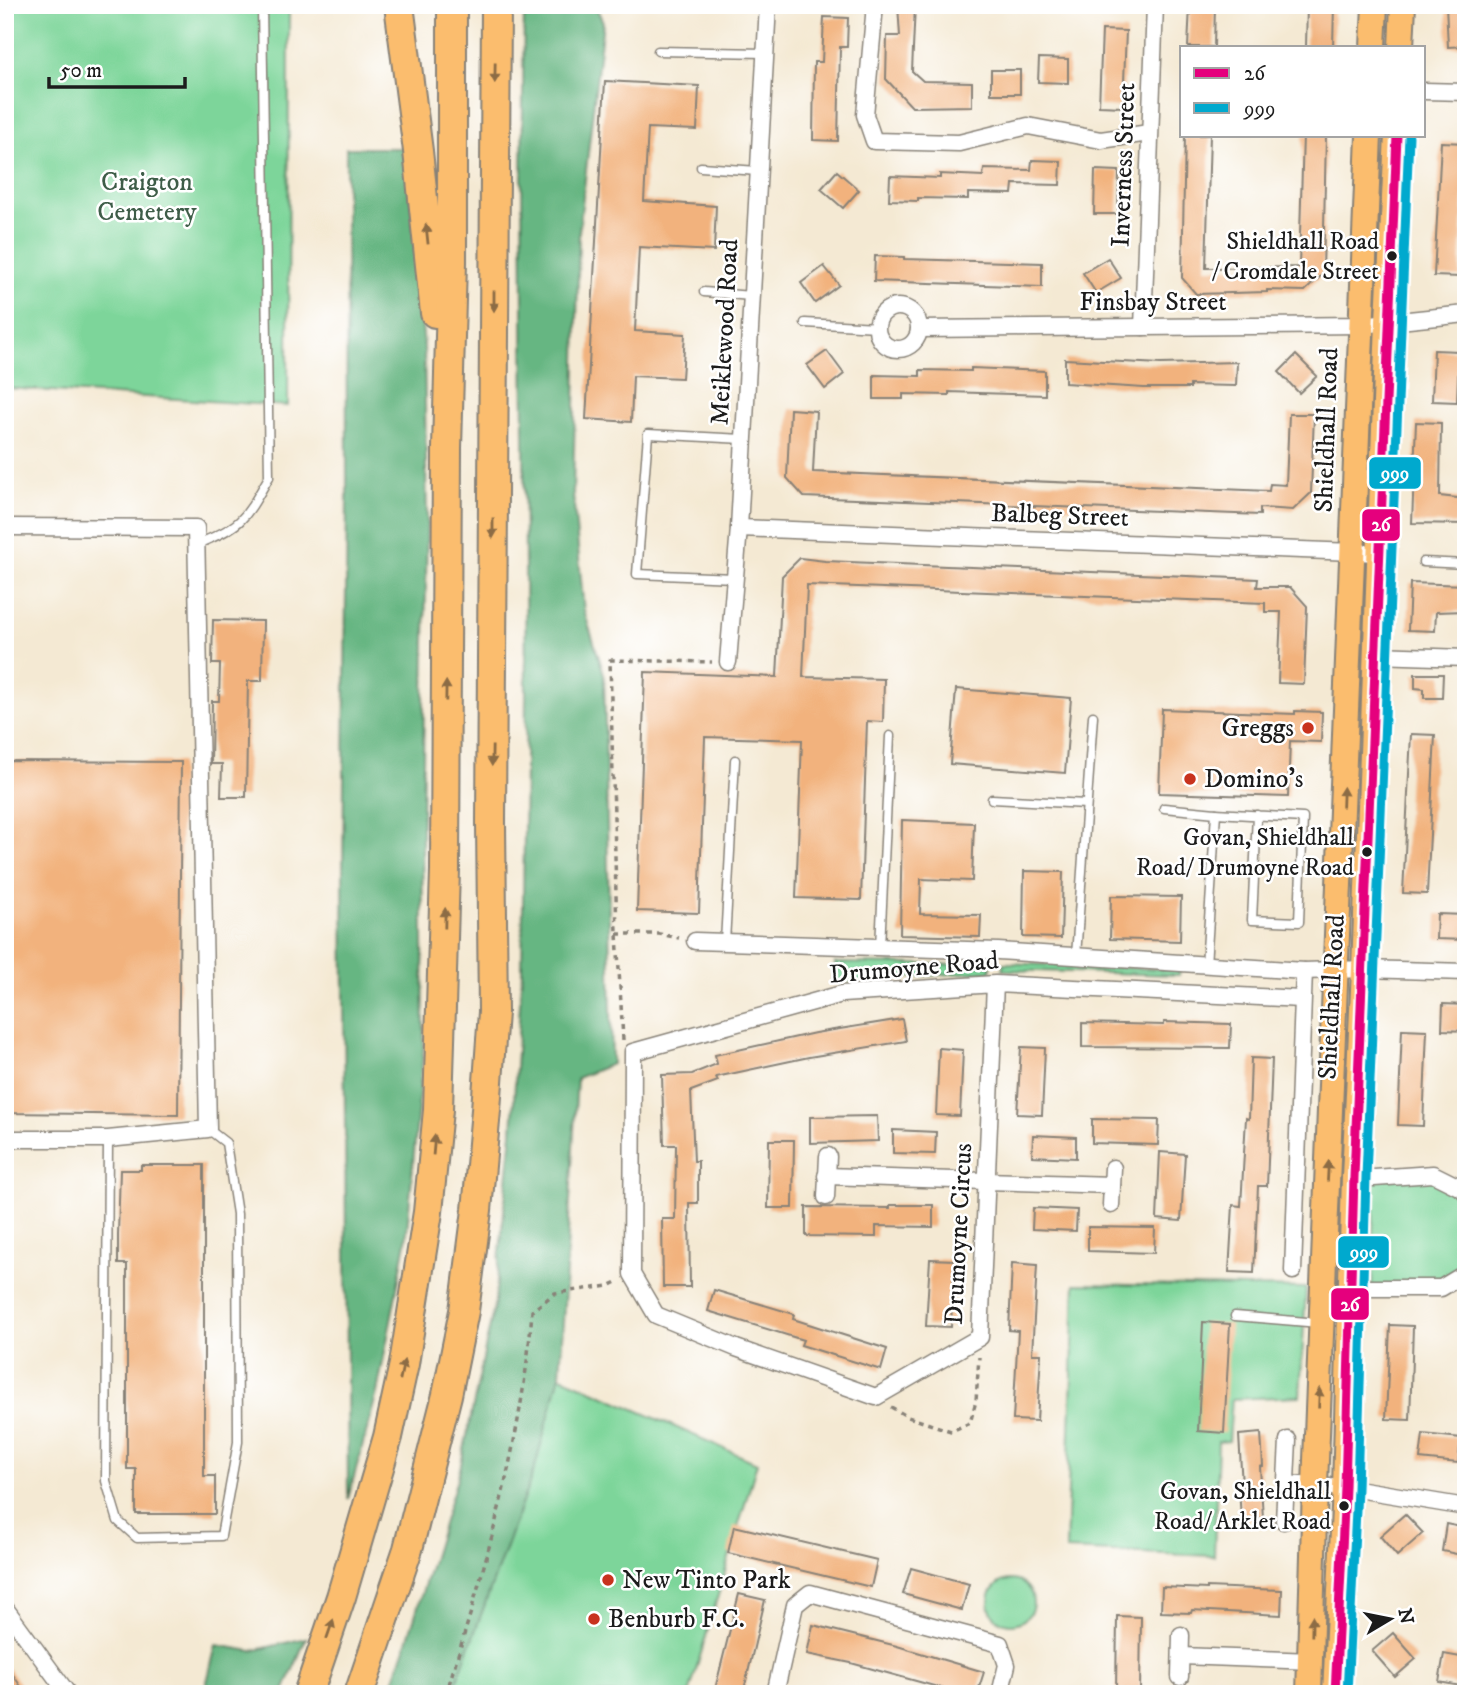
<svg xmlns="http://www.w3.org/2000/svg" width="1471" height="1699" font-family="'IM FELL DW Pica',serif">
	<style>
		.green { fill: #7dd59a; stroke: #4c785b; stroke-width: 2 }
		.forest { fill: #66b682; stroke: #41694f; stroke-width: 2 }
		.building { fill: #f2b27d }
		.lines { fill: none; stroke-linecap: round; stroke-linejoin: round }
		.service-casing { stroke: #888278; stroke-width: 11 }
		.minor-casing { stroke: #888278; stroke-width: 19 }
		.primary-casing { stroke: #888278; stroke-width: 28 }
		.motorway-casing { stroke: #888278; stroke-width: 32 }
		.path { stroke: #888278; stroke-width: 3.5; stroke-dasharray: 5 5; stroke-linecap: butt }
		.service { stroke: #fff; stroke-width: 8 }
		.minor { stroke: #fff; stroke-width: 16 }
		.primary { stroke: #fbbd6e; stroke-width: 24 }
		.motorway { stroke: #fbbd6e; stroke-width: 28 }
		.bus-1-casing { stroke: #fff; stroke-width: 14 }
		.bus-2-casing { stroke: #fff; stroke-width: 14 }
		.bus-1 { stroke: #e5007d; stroke-width: 9 }
		.bus-2 { stroke: #00a9ce; stroke-width: 9 }
		.oneway { fill: #8c6c45 }
		.bus-dot { fill: #1c1c1c; stroke: #fff; stroke-width: 2.5 }
		.poi-dot { fill: #c8321e; stroke: #fff; stroke-width: 2.5 }
		.labels { text-anchor: middle; dominant-baseline: central; stroke-width: 5; stroke-linejoin: round; paint-order: stroke }
		.bus-label { font-size: 24px; fill: #1c1c1c; stroke: #fff; text-anchor: end }
		.street-label { font-size: 26px; fill: #1c1c1c; stroke: #fff }
		.park-label { font-size: 26px; fill: #3e5d48; stroke: #fff }
		.poi-label { font-size: 26px; fill: #1c1c1c; stroke: #fff; text-anchor: start }
		.line-badge { stroke: #fff; stroke-width: 2.5 }
		.badge-label { font-size: 19px; text-anchor: middle; font-weight: bold; fill: #fff }
	</style>
	<rect width="100%" height="100%" fill="#fff"/>
	<filter id="ink" filterUnits="userSpaceOnUse"><feTurbulence type="fractalNoise" baseFrequency=".0143" numOctaves="2"/><feDisplacementMap in="SourceGraphic" scale="14" xChannelSelector="R" yChannelSelector="G"/><feConvolveMatrix kernelMatrix="1 2 1 2 8 2 1 2 1" color-interpolation-filters="sRGB"/></filter>
	<filter id="wash" filterUnits="userSpaceOnUse"><feTurbulence type="fractalNoise" baseFrequency=".00686" numOctaves="4" result="noise"/><feDisplacementMap in="SourceGraphic" scale="28" xChannelSelector="R" yChannelSelector="G"/><feGaussianBlur stdDeviation="1.57" result="paint"/><feColorMatrix in="noise" values="0 0 0 0 0 0 0 0 0 0 0 0 0 0 0 0 0 1.4 0 .05"/><feComposite in="paint" operator="in"/></filter>
	<g filter="url(#wash)">
		<rect width="100%" height="100%" fill="#f4e9d3"/>
		<g class="green">
			<path d="M5,5H289L288,406L5,388Z"/>
			<path d="M835,963L991,965V971L834,983Z"/>
			<path d="M1003,963L1180,970L1179,975L1003,970Z"/>
			<path d="M1433,1174L1466,1193V1273L1441,1288H1372L1374,1178Z"/>
			<path d="M1075,1284L1306,1288L1300,1396L1232,1399L1229,1441L1218,1442L1214,1556L1066,1550Z"/>
			<path d="M557,1375L757,1463L689,1694H452L535,1467Z"/>
			<circle cx="1011" cy="1602" r="22"/>
		</g>
		<g class="forest">
			<path d="M524,5H595L603,22L579,232L573,494L584,611L604,674L612,1064L577,1078L560,1375L535,1467L452,1694H389L407,1642L460,1469L495,1301L512,1132L522,971L526,696L522,180Z"/>
			<path d="M346,148H406L424,347L427,520L422,825L424,1043L406,1242L377,1393L348,1499L343,873L347,496Z"/>
			<path d="M306,1638L283,1694H204L216,1645L252,1651Z"/>
		</g>
		<g id="blocks">
			<g class="building">
				<path d="M898,5H915L912,71L923,81L972,82V106L912,107L886,79L887,36H900Z"/>
				<path d="M1190,5H1215L1214,47H1188Z"/>
				<path d="M1307,5H1334L1333,47H1306Z"/>
				<path d="M1446,5H1466V46L1448,47Z"/>
				<path d="M824,17L848,18L847,47H840L838,141L813,140L814,62H822Z"/>
				<path d="M1102,30L1126,31L1123,107L1099,106Z"/>
				<path d="M1039,58L1068,59V83L1038,82Z"/>
				<rect x="991" y="70" width="29" height="24"/>
				<path d="M605,81L699,86L697,130L648,128L644,201L716,206L714,251L639,247L635,331L685,334L682,378L633,376L631,422L586,419Z"/>
				<path d="M1185,135H1210L1206,268L1299,267L1303,135H1326L1323,274L1305,291L1267,290V292L1196,294L1182,278Z"/>
				<path d="M1441,142L1466,143L1460,277L1434,276Z"/>
				<path d="M1032,160L1061,161L1060,185L1013,184L1012,194L968,193V199L918,198V201L889,200L890,176L940,178V174L983,176L984,169L1031,170Z"/>
				<path d="M1095,170L1119,171L1118,214H1094Z"/>
				<path d="M837,171L859,190L843,208L821,189Z"/>
				<path d="M875,256L904,257V259L1042,263V287L874,281Z"/>
				<path d="M1108,258L1121,278L1096,293L1083,273Z"/>
				<path d="M824,266L839,285L815,303L801,283Z"/>
				<path d="M1434,350L1459,351L1457,402L1432,401Z"/>
				<path d="M827,351L844,374L825,389L807,365Z"/>
				<path d="M1296,355L1317,376L1299,393L1279,372Z"/>
				<path d="M1065,359L1161,364L1237,362L1236,386L1190,385V388H1144L1065,383Z"/>
				<path d="M971,368L1045,371V395L949,392V395L903,394V399H874V375L920,376V370L971,371Z"/>
				<path d="M790,409L816,411L813,472L1269,491L1270,484L1286,485L1289,414H1314L1311,493L1293,510L1260,508V515L804,497L787,478Z"/>
				<path d="M1416,422L1441,423L1440,496L1466,499V524L1412,523Z"/>
				<path d="M800,558L825,561L1258,579L1257,587H1290L1307,606L1304,684L1278,683L1281,612H1265V603L807,585L803,677L884,679L883,722L867,721L861,900L796,898L802,740L705,737L699,913L637,911L645,672L777,677L782,576Z"/>
				<path d="M1410,583L1466,585V611L1436,612L1435,631L1408,630Z"/>
				<path d="M213,620L263,621L262,681H248L246,797H221L222,764H211L212,701H219L220,664H212Z"/>
				<path d="M1415,674H1443L1442,698H1424V689L1415,688Z"/>
				<path d="M956,689L1071,698L1065,773L950,764Z"/>
				<path d="M1162,709L1295,714V711L1322,712L1321,742L1290,741L1288,797L1159,793Z"/>
				<path d="M1411,734L1435,735L1427,894L1403,893Z"/>
				<path d="M5,761L181,762L178,1115L5,1113Z"/>
				<path d="M902,820L974,823L972,881L921,879L920,914L981,915L980,937L900,935Z"/>
				<path d="M1024,871L1063,872L1061,938L1023,937Z"/>
				<path d="M1111,896L1181,897L1180,941L1110,939Z"/>
				<path d="M1437,914L1466,915V940L1436,939Z"/>
				<path d="M1443,1004L1466,1005V1031L1442,1030Z"/>
				<path d="M902,1019L906,1041L809,1057L716,1077L718,1081L691,1091L694,1161H698V1203H689L690,1287H663L662,1219H675L676,1145H664L662,1075L692,1074L717,1064L715,1055L815,1033Z"/>
				<path d="M1164,1022L1231,1024L1230,1048L1082,1047V1023L1164,1025Z"/>
				<path d="M1402,1029L1427,1030L1423,1126L1398,1125Z"/>
				<path d="M1021,1047L1045,1048L1042,1115L1017,1114Z"/>
				<path d="M939,1048L963,1050L960,1116L936,1115Z"/>
				<path d="M1251,1058L1272,1059L1267,1186H1258L1254,1273L1229,1272L1233,1205L1241,1206L1246,1118L1249,1119Z"/>
				<path d="M877,1116L878,1141L810,1143V1117Z"/>
				<path d="M1092,1119L1159,1120L1158,1145L1092,1143Z"/>
				<path d="M893,1130L936,1132L935,1154L893,1153Z"/>
				<path d="M1033,1135L1076,1137V1158L1032,1156Z"/>
				<path d="M769,1140H794L793,1208H768Z"/>
				<path d="M1160,1152L1185,1154L1181,1221L1157,1219Z"/>
				<path d="M141,1165H204V1476H215V1514H136V1469H127V1264H118V1235L120,1170H141Z"/>
				<path d="M890,1205H933V1227L876,1226V1237L806,1236V1207L890,1208Z"/>
				<path d="M1033,1208L1077,1210L1076,1231L1032,1229Z"/>
				<path d="M1088,1227L1155,1228L1154,1253L1088,1251Z"/>
				<path d="M930,1259L954,1260L951,1327L926,1326Z"/>
				<path d="M1012,1263L1037,1265L1032,1354H1041L1037,1421L1013,1420L1018,1331L1009,1330Z"/>
				<path d="M714,1290L794,1314L793,1319L887,1349L881,1370L801,1345L803,1340L708,1311Z"/>
				<path d="M1203,1322L1230,1324L1224,1433L1198,1431Z"/>
				<path d="M1390,1325L1413,1326L1410,1420L1386,1419Z"/>
				<path d="M1261,1433L1263,1466L1260,1467L1263,1518L1241,1520L1239,1487L1242,1486L1239,1435Z"/>
				<path d="M1423,1434L1461,1438L1458,1463L1420,1459Z"/>
				<path d="M1405,1514L1423,1533L1397,1556L1380,1536Z"/>
				<path d="M1446,1524L1466,1528V1556L1442,1551Z"/>
				<path d="M734,1526L877,1560L871,1587L728,1553Z"/>
				<path d="M911,1568L969,1584L962,1610L903,1594Z"/>
				<path d="M1162,1587L1207,1589V1587L1282,1590L1281,1615L1192,1610L1191,1613L1161,1612Z"/>
				<path d="M739,1594L765,1600L743,1694H732L715,1689Z"/>
				<path d="M1117,1616L1141,1617L1140,1692L1116,1691Z"/>
				<path d="M813,1625L897,1646L984,1672L977,1694H963L851,1663L807,1654Z"/>
				<path d="M1393,1633L1416,1659L1395,1677L1372,1651Z"/>
				<path d="M1444,1654L1466,1658V1687L1439,1682Z"/>
				<path d="M5,1663L26,1694H5Z"/>
			</g>
		</g>
	</g>
	<g filter="url(#ink)">
		<use href="#blocks" fill-opacity="0" stroke="#888278" stroke-width="2"/>
		<g class="lines">
			<defs>
				<g id="service">
					<path d="M658,51L765,53"/>
					<path d="M701,167L758,171"/>
					<path d="M704,292L751,296"/>
					<path d="M805,323L877,327"/>
					<path d="M197,544C243,526 245,519 269,477L262,5"/>
					<path d="M1423,562L1466,564"/>
					<path d="M734,578L637,574L648,434L743,439"/>
					<path d="M992,799L1086,804"/>
					<path d="M1164,808L1216,813"/>
					<path d="M725,942L735,760"/>
					<path d="M880,947L890,736"/>
					<path d="M1076,956L1093,716"/>
					<path d="M1206,965L1216,813L1303,818L1299,922L1252,920L1257,815"/>
					<path d="M108,1139L106,1481L118,1521L137,1538L221,1536L238,1442L237,1214L226,1143L208,1129"/>
					<path d="M1235,1316L1319,1323"/>
				</g>
				<g id="minor">
					<path d="M875,5L865,115L874,141L959,143L1028,126L1101,140L1149,133"/>
					<path d="M1424,91L1466,92"/>
					<circle cx="898" cy="328" r="21"/>
					<path d="M1143,327L1155,5"/>
					<path d="M919,329L1361,325L1466,314"/>
					<path d="M5,527L196,528L208,1129L108,1139H5"/>
					<path d="M739,528L1380,553"/>
					<path d="M1376,655L1466,658"/>
					<path d="M728,662L739,528L768,5"/>
					<path d="M695,941L998,951L1304,971L1364,969L1466,972"/>
					<path d="M995,984L980,1337L876,1397L736,1348L656,1315L632,1274L633,1052L842,994L995,984L1301,999"/>
					<path d="M826,1176L1112,1185"/>
					<path d="M1354,1177L1374,1178L1433,1174L1463,1189L1466,1193"/>
					<path d="M826,1197L828,1156"/>
					<path d="M1111,1205L1113,1168"/>
					<path d="M1293,1271L1304,971"/>
					<path d="M1350,1288H1441L1466,1273"/>
					<path d="M1286,1484L1357,1489L1466,1507"/>
					<path d="M1284,1521L1288,1440"/>
					<path d="M5,1608L68,1694"/>
					<path d="M1181,1656L1311,1661"/>
					<path d="M1180,1677L1181,1635"/>
					<path d="M775,1694L795,1605L810,1593L1000,1644L1007,1665L1000,1694"/>
				</g>
				<g id="primary">
					<path d="M1373,47L1375,5"/>
					<path d="M1401,47L1403,5"/>
					<path d="M1309,1694L1315,1485L1369,135"/>
					<path d="M1335,1694L1345,1488L1354,1177L1364,969L1388,321L1397,135"/>
				</g>
				<g id="motorway">
					<path d="M399,5L418,151L435,313"/>
					<path d="M308,1694L341,1597L388,1437L404,1364L428,1212L438,1110L445,870L447,448L452,262V5"/>
					<path d="M359,1694L408,1549L447,1395L464,1311L477,1210L486,1110L493,1012L491,824L496,5"/>
				</g>
			</defs>
			<use href="#service" class="service-casing"/>
			<use href="#minor" class="minor-casing"/>
			<use href="#primary" class="primary-casing"/>
			<use href="#motorway" class="motorway-casing"/>
			<g class="path">
				<path d="M617,934H659L679,938"/>
				<path d="M623,1040L617,934L610,660L712,662"/>
				<path d="M891,1407L908,1417L951,1431L970,1423L976,1401L979,1357"/>
				<path d="M446,1694C484,1571 523,1440 532,1311L555,1293L609,1286L617,1282"/>
			</g>
			<use href="#service" class="service"/>
			<use href="#minor" class="minor"/>
			<use href="#primary" class="primary"/>
			<use href="#motorway" class="motorway"/>
			<defs>
				<path id="bus-1" d="M1335,1694L1345,1488L1354,1177L1397,135"/>
				<path id="bus-2" d="M1347,1694L1357,1489L1366,1177L1409,136"/>
			</defs>
			<use href="#bus-1" class="bus-1-casing"/>
			<use href="#bus-2" class="bus-2-casing"/>
			<use href="#bus-1" class="bus-1"/>
			<use href="#bus-2" class="bus-2"/>
		</g>
		<defs><path id="oneway-solid" d="M-6-.8H1V-3.2L6.5 0L1 3.2V.8H-6Z" transform="scale(1.75)"/></defs>
		<g class="oneway">
			<use href="#oneway-solid" transform="translate(495 73) rotate(91)"/>
			<use href="#oneway-solid" transform="translate(427 234) rotate(-96)"/>
			<use href="#oneway-solid" transform="translate(494 301) rotate(90)"/>
			<use href="#oneway-solid" transform="translate(493 528) rotate(90)"/>
			<use href="#oneway-solid" transform="translate(446 691) rotate(-89)"/>
			<use href="#oneway-solid" transform="translate(492 756) rotate(91)"/>
			<use href="#oneway-solid" transform="translate(1343 797) rotate(-88)"/>
			<use href="#oneway-solid" transform="translate(445 918) rotate(-89)"/>
			<use href="#oneway-solid" transform="translate(434 1145) rotate(-85)"/>
			<use href="#oneway-solid" transform="translate(1328 1171) rotate(-87)"/>
			<use href="#oneway-solid" transform="translate(402 1370) rotate(-78)"/>
			<use href="#oneway-solid" transform="translate(1319 1398) rotate(-88)"/>
			<use href="#oneway-solid" transform="translate(1312 1626) rotate(-89)"/>
			<use href="#oneway-solid" transform="translate(330 1629) rotate(-71)"/>
		</g>
	</g>
	<g class="bus-dot">
		<circle cx="1392" cy="256" r="6"/>
		<circle cx="1367" cy="852" r="6"/>
		<circle cx="1344" cy="1506" r="6"/>
	</g>
	<g class="poi-dot">
		<circle cx="1308" cy="728" r="7"/>
		<circle cx="1190" cy="779" r="7"/>
		<circle cx="608" cy="1580" r="7"/>
		<circle cx="594" cy="1619" r="7"/>
	</g>
	<g class="labels">
		<g class="bus-label">
			<text x="1379" y="242">Shieldhall Road<tspan x="1379" dy="30">/ Cromdale Street</tspan></text>
			<text x="1354" y="838">Govan, Shieldhall<tspan x="1354" dy="30">Road/ Drumoyne Road</tspan></text>
			<text x="1331" y="1492">Govan, Shieldhall<tspan x="1331" dy="30">Road/ Arklet Road</tspan></text>
		</g>
		<g class="street-label">
			<text transform="translate(1124 165) rotate(-88)">Inverness Street</text>
			<text x="1153" y="302">Finsbay Street</text>
			<text transform="translate(725 332) rotate(-87)">Meiklewood Road</text>
			<text transform="translate(1327 430) rotate(-88)">Shieldhall Road</text>
			<text transform="translate(1060 516) rotate(2)">Balbeg Street</text>
			<text transform="translate(914 968) rotate(-5)">Drumoyne Road</text>
			<text transform="translate(1332 997) rotate(-87)">Shieldhall Road</text>
			<text transform="translate(959 1234) rotate(-87)">Drumoyne Circus</text>
		</g>
		<g class="park-label">
			<text x="147" y="182">Craigton<tspan x="147" dy="30">Cemetery</tspan></text>
		</g>
		<g class="poi-label">
			<text x="1294" y="728" text-anchor="end">Greggs</text>
			<text x="1204" y="779">Domino's</text>
			<text x="622" y="1580">New Tinto Park</text>
			<text x="608" y="1619">Benburb F.C.</text>
		</g>
	</g>
	<g class="line-badge">
		<rect x="1368" y="456" width="54" height="34" rx="7" fill="#00a9ce"/>
		<rect x="1361" y="508" width="40" height="34" rx="7" fill="#e5007d"/>
		<rect x="1337" y="1235" width="53" height="34" rx="7" fill="#00a9ce"/>
		<rect x="1330" y="1287" width="40" height="34" rx="7" fill="#e5007d"/>
	</g>
	<g class="badge-label">
		<text x="1395" y="480">999</text>
		<text x="1381" y="531">26</text>
		<text x="1364" y="1259">999</text>
		<text x="1350" y="1311">26</text>
	</g>
	<rect width="1471" height="1699" fill="none" stroke="#fff" stroke-width="28"/>
	<rect x="1180" y="46" width="245" height="91" fill="#ffffff" stroke="#a4a4a4" stroke-width="2"/>
	<rect x="1194" y="68" width="35" height="10" fill="#e5007d" stroke="#a4a4a4" stroke-width="2"/>
	<text x="1244" y="80" font-size="21" fill="#1c1c1c">26</text>
	<rect x="1194" y="103" width="35" height="10" fill="#00a9ce" stroke="#a4a4a4" stroke-width="2"/>
	<text x="1244" y="116" font-size="21" fill="#1c1c1c">999</text>
	<g transform="translate(1390 1619) rotate(80)" stroke="#ffffff" stroke-width="5" paint-order="stroke">
	<path d="M0-5L12 26L0 18L-12 26Z" fill="#1c1c1c"/>
	<text y="-10" font-size="19" font-weight="bold" text-anchor="middle" fill="#1c1c1c">N</text>
	</g>
	<path d="M49 77v10h136v-10" fill="none" stroke="#1c1c1c" stroke-width="3.5"/>
	<text x="60" y="77" font-size="21" fill="#1c1c1c" stroke="#ffffff" stroke-width="5" paint-order="stroke">50 m</text>
</svg>
